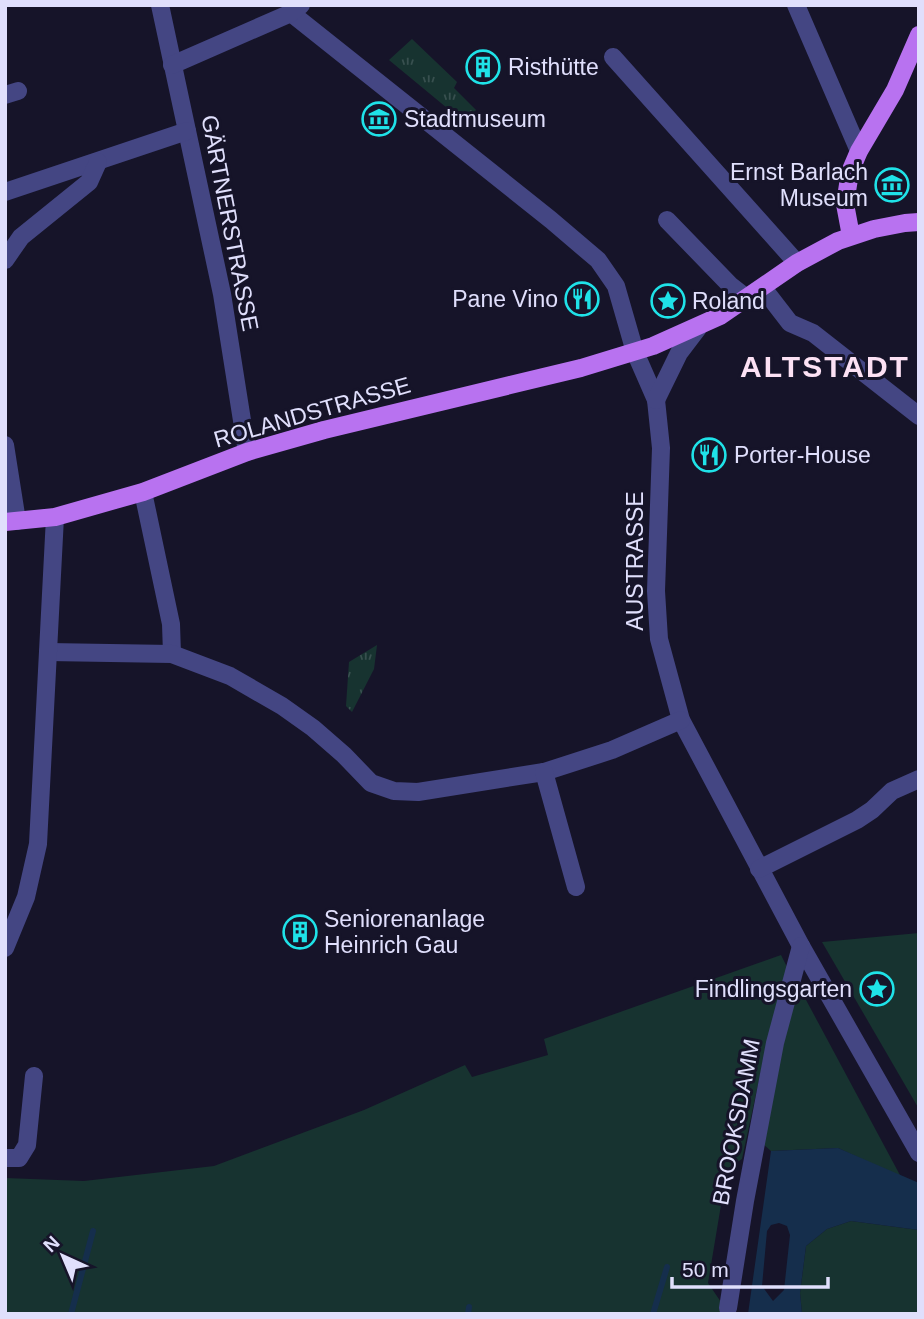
<svg xmlns="http://www.w3.org/2000/svg" width="924" height="1319" font-family="Helvetica,sans-serif">
	<style>
		.green { fill: #173330 }
		.park { fill: url(#park-tufts) }
		.water { fill: #152e4c; fill-rule: evenodd }
		.lines { fill: none; stroke-linecap: round; stroke-linejoin: round }
		.stream { stroke: #152e4c; stroke-width: 6 }
		.minor { stroke: #444683; stroke-width: 18 }
		.major { stroke: #b872f0; stroke-width: 18 }
		.labels { text-anchor: middle; dominant-baseline: central; stroke-width: 6; stroke-linejoin: round; paint-order: stroke }
		.poi-label { font-size: 23px; fill: #e0dffc; stroke: #161429; text-anchor: start }
		.street-label { font-size: 23px; fill: #e0dffc; stroke: #161429 }
		.district-label { font-size: 30px; font-weight: bold; letter-spacing: 2px; fill: #fce1f4; stroke: #161429 }
	</style>
	<defs>
		<pattern id="park-tufts" width="24" height="20" patternUnits="userSpaceOnUse" patternTransform="scale(1.75)"><rect width="24" height="20" fill="#173330"/><path d="M3 7l-1-3M5 7V3M7 7l1-3M15 17l-1-3M17 17v-4M19 17l1-3" fill="none" stroke="#38504f"/></pattern>
	</defs>
	<rect width="100%" height="100%" fill="#161429"/>
	<g class="green">
		<path d="M919,933V1109L822,942Z"/>
		<path d="M781,955L789,971L765,1052L742,1159L727,1169L708,1283L723,1305L721,1314H5V1178L84,1181L214,1166L364,1110L465,1065L472,1077L548,1055L544,1039Z"/>
		<path d="M798,985L901,1177L838,1148L771,1151L762,1143L781,1054Z"/>
		<path d="M851,1221L919,1230V1314H802L800,1293L806,1246L827,1229Z"/>
	</g>
	<g class="park">
		<path d="M412,39L457,82L454,88L476,110L464,122L389,60Z"/>
		<path d="M377,645L374,669L352,712L346,706L349,662Z"/>
	</g>
	<path class="water" d="M838,1148L919,1183V1230L851,1221L827,1229L806,1246L800,1293L802,1314H748L771,1151ZM779,1223L787,1226L790,1235L784,1290L773,1301L762,1286L767,1231L771,1225Z"/>
	<g class="lines">
		<g class="stream">
			<path d="M71,1314L93,1231"/>
			<path d="M468,1314L469,1307"/>
			<path d="M653,1314L667,1267"/>
		</g>
		<g class="minor">
			<path d="M160,5L222,294L247,452"/>
			<path d="M796,5L859,151"/>
			<path d="M291,13L551,220L598,260L616,286L635,352L656,400L661,448L656,591L659,639L681,720L801,946L919,1153"/>
			<path d="M613,57L797,263"/>
			<path d="M172,65L291,13L301,5"/>
			<path d="M5,95L18,91"/>
			<path d="M5,192L187,131"/>
			<path d="M667,220L730,285L748,299"/>
			<path d="M5,260L21,237L89,182L98,162"/>
			<path d="M763,288L790,323L813,333L919,416"/>
			<path d="M656,400L679,353L698,328"/>
			<path d="M5,445L17,521"/>
			<path d="M143,492L171,624L172,654"/>
			<path d="M48,652L172,654L230,676L282,706L313,728L344,755L371,783L394,791L418,792L544,772L612,750L681,720"/>
			<path d="M544,772L576,887"/>
			<path d="M759,869L857,820L872,810L892,791L919,779"/>
			<path d="M5,948L26,897L38,844L55,517"/>
			<path d="M5,1158H19L27,1145L34,1076"/>
			<path d="M728,1308L745,1201L775,1043L801,946"/>
		</g>
		<g class="major">
			<path d="M851,236L845,204L850,172L859,151L895,90L919,35"/>
			<path d="M5,522L55,517L143,492L247,452L324,430L581,368L653,346L720,316L797,263L838,241L874,229L905,223L919,222"/>
		</g>
	</g>
	<defs>
		<symbol id="building-ring" viewBox="-11 -11 22 22"><circle r="9.5" fill="#161429" stroke="#1fe2e8" stroke-width="1.5"/><path d="M-4-6H4V6H1V3H-1V6H-4ZM-2.5-4.3h1.7v1.8h-1.7ZM.8-4.3h1.7v1.8H.8ZM-2.5-1h1.7V.8h-1.7ZM.8-1h1.7V.8H.8Z" fill="#1fe2e8"/></symbol>
		<symbol id="museum-ring" viewBox="-11 -11 22 22"><circle r="9.5" fill="#161429" stroke="#1fe2e8" stroke-width="1.5"/><path d="M0-6L6-3V-2H-6V-3ZM-5-1h2V3h-2ZM-1-1h2V3h-2ZM3-1h2V3H3ZM-6 4H6V6H-6Z" fill="#1fe2e8"/></symbol>
		<symbol id="restaurant-ring" viewBox="-11 -11 22 22"><circle r="9.5" fill="#161429" stroke="#1fe2e8" stroke-width="1.5"/><path d="M-5-6h1v4h1v-4h1v4h1v-4h1v5L-1.5 .5V6h-2V.5L-5-1ZM5-6V6H3V1.5H1.5Q1.5-4 5-6Z" fill="#1fe2e8"/></symbol>
		<symbol id="sight-ring" viewBox="-11 -11 22 22"><circle r="9.5" fill="#161429" stroke="#1fe2e8" stroke-width="1.5"/><path d="M0-6L1.8-2.2L6-1.7L2.9 1.2L3.7 5.4L0 3.3L-3.7 5.4L-2.9 1.2L-6-1.7L-1.8-2.2Z" fill="#1fe2e8"/></symbol>
	</defs>
	<g fill-rule="evenodd">
		<use href="#building-ring" x="464" y="48" width="38" height="38"/>
		<use href="#museum-ring" x="360" y="100" width="38" height="38"/>
		<use href="#museum-ring" x="873" y="166" width="38" height="38"/>
		<use href="#restaurant-ring" x="563" y="280" width="38" height="38"/>
		<use href="#sight-ring" x="649" y="282" width="38" height="38"/>
		<use href="#restaurant-ring" x="690" y="436" width="38" height="38"/>
		<use href="#building-ring" x="281" y="913" width="38" height="38"/>
		<use href="#sight-ring" x="858" y="970" width="38" height="38"/>
	</g>
	<g class="labels">
		<g class="poi-label">
			<text x="508" y="67">Risthütte</text>
			<text x="404" y="119">Stadtmuseum</text>
			<text x="868" y="172" text-anchor="end">Ernst Barlach<tspan x="868" dy="26">Museum</tspan></text>
			<text x="558" y="299" text-anchor="end">Pane Vino</text>
			<text x="692" y="301">Roland</text>
			<text x="734" y="455">Porter-House</text>
			<text x="324" y="919">Seniorenanlage<tspan x="324" dy="26">Heinrich Gau</tspan></text>
			<text x="852" y="989" text-anchor="end">Findlingsgarten</text>
		</g>
		<g class="street-label">
			<text transform="translate(230 223) rotate(79)">GÄRTNERSTRASSE</text>
			<text transform="translate(312 412) rotate(-16)">ROLANDSTRASSE</text>
			<text transform="translate(635 561) rotate(-90)">AUSTRASSE</text>
			<text transform="translate(736 1122) rotate(-79)">BROOKSDAMM</text>
		</g>
		<g class="district-label">
			<text x="825" y="366">ALTSTADT</text>
		</g>
	</g>
	<rect width="924" height="1319" fill="none" stroke="#e0dffc" stroke-width="14"/>
	<g transform="translate(63 1256) rotate(316)" stroke="#161429" stroke-width="5" paint-order="stroke">
	<path d="M0-5L12 26L0 18L-12 26Z" fill="#e0dffc"/>
	<text y="-10" font-size="19" font-weight="bold" text-anchor="middle" fill="#e0dffc">N</text>
	</g>
	<path d="M672 1277v10h156v-10" fill="none" stroke="#e0dffc" stroke-width="3.5"/>
	<text x="682" y="1277" font-size="21" fill="#e0dffc" stroke="#161429" stroke-width="5" paint-order="stroke">50 m</text>
</svg>
